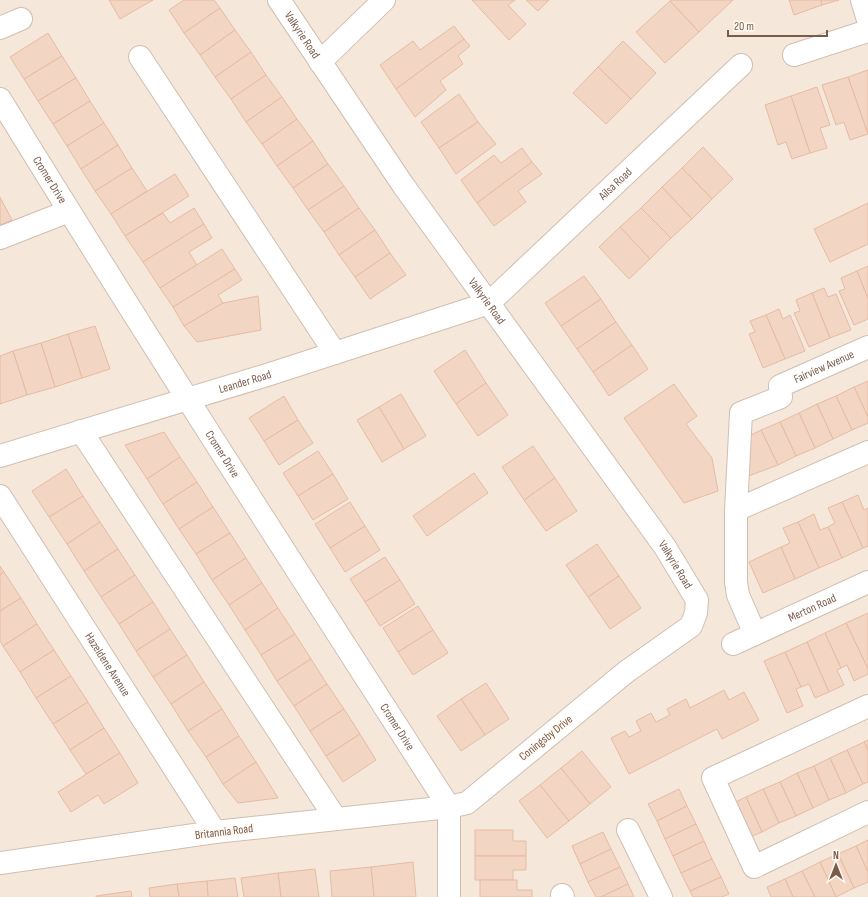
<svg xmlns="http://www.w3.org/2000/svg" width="868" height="897" font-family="'Sofia Sans Condensed',sans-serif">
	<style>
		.residential { fill: #f5e8da }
		.building { fill: #f3d5c3; stroke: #e6bba3 }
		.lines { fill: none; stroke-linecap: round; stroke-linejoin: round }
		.minor-casing { stroke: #d1beb0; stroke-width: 24 }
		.minor { stroke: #fff; stroke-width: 22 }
		.labels { text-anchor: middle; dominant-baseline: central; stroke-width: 3; stroke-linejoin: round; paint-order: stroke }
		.street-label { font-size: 12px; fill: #7a5c4d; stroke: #fffaf3 }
	</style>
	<rect width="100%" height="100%" fill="#fdf6ec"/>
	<rect class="residential" x="0" y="0" width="868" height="897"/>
	<g class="building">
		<path d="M109,0H153L120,19Z"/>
		<path d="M184,0H214L220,8L184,33L169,10Z"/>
		<path d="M472,0H515L508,5L526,24L509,40Z"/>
		<path d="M526,0H549L538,11Z"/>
		<path d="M671,0H733L699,32L670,1Z"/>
		<path d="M789,0H821L822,5L794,15Z"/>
		<path d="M821,0H839L822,5Z"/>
		<path d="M670,1L699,32L665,63L636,32Z"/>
		<path d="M220,8L235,30L200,55L184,33Z"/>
		<path d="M454,26L464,39L396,89L380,65L413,41L420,50Z"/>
		<path d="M235,30L251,52L215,77L200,55Z"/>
		<path d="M48,33L62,56L24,79L10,57Z"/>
		<path d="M464,39L470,46L458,56L463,64L440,81L446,90L415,117L396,89Z"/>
		<path d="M623,41L656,73L631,99L598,67Z"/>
		<path d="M251,52L266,75L231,99L215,77Z"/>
		<path d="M62,56L76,78L38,101L24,79Z"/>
		<path d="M598,67L631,99L606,124L573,93Z"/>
		<path d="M868,70V134L848,77Z"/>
		<path d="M266,75L282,97L246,122L231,99Z"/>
		<path d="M848,77L868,134L850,140L844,122L836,125L822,85Z"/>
		<path d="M76,78L90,101L53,124L38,101Z"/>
		<path d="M817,87L830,125L820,128L827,148L810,153L791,96Z"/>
		<path d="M459,94L478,122L439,148L421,122Z"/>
		<path d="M791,96L810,153L792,159L786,142L778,145L765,105Z"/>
		<path d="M282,97L297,119L262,144L246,122Z"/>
		<path d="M90,101L104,123L67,146L53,124Z"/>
		<path d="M297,119L313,141L277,166L262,144Z"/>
		<path d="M478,122L496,144L456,174L439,148Z"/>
		<path d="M104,123L118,145L81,169L67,146Z"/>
		<path d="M313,141L328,164L293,188L277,166Z"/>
		<path d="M118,145L132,168L95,191L81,169Z"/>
		<path d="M703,147L733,179L712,199L682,168Z"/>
		<path d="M522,148L532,162L477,203L461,180L494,155L501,163Z"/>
		<path d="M532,162L542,174L518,191L526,202L494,226L477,203Z"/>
		<path d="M328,164L344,186L308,210L293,188Z"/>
		<path d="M132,168L147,191L111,214L95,191Z"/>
		<path d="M682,168L712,199L692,219L662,187Z"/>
		<path d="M175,174L189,196L125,236L111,214Z"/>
		<path d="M344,186L359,208L324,232L308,210Z"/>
		<path d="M662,187L692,219L671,238L641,208Z"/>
		<path d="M0,197L12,220L0,225Z"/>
		<path d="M868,203V244L830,262L814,229Z"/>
		<path d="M194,208L204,224L143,262L125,236L163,213L170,223Z"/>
		<path d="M359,208L375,230L339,255L324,232Z"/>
		<path d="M641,208L671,238L650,259L620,227Z"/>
		<path d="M204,224L212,238L189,252L197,265L160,288L143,262Z"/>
		<path d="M620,227L650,259L629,279L599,247Z"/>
		<path d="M375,230L390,253L355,277L339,255Z"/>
		<path d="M222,249L235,269L173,307L160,288Z"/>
		<path d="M390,253L406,275L370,299L355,277Z"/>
		<path d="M868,266V299L857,271Z"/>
		<path d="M235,269L242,280L218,295L223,303L184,326L173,307Z"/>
		<path d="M857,271L868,299V319L854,325L839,291L845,289L841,278Z"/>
		<path d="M584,276L601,299L561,326L545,303Z"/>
		<path d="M824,288L828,297L836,294L851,330L830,338L812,293Z"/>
		<path d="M812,293L830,338L809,347L794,313L800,311L796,300Z"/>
		<path d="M258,296L261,330L197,342L184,326L223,303Z"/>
		<path d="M601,299L616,322L577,349L561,326Z"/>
		<path d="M779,309L783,319L790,315L805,351L785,359L766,315Z"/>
		<path d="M766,315L785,359L763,368L749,334L755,332L750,321Z"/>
		<path d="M616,322L632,345L593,372L577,349Z"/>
		<path d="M95,326L110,369L82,378L68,334Z"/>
		<path d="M68,334L82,378L55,387L41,343Z"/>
		<path d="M41,343L55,387L27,395L13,351Z"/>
		<path d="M632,345L648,369L609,396L593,372Z"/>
		<path d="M465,350L486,383L456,404L434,371Z"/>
		<path d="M13,351L27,395L0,404V356Z"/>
		<path d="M868,381V417L854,387Z"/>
		<path d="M486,383L508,415L478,436L456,404Z"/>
		<path d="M674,384L697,416L686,424L712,458L718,491L684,503L624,418Z"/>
		<path d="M854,387L868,417V423L852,430L836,396Z"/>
		<path d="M401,394L426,436L404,449L379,407Z"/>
		<path d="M284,396L298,420L264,441L249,418Z"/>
		<path d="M836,396L852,430L833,439L817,404Z"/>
		<path d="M817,404L833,439L815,448L799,413Z"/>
		<path d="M379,407L404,449L382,462L357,420Z"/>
		<path d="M799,413L815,448L796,456L780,422Z"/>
		<path d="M298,420L313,443L279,465L264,441Z"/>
		<path d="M780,422L796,456L778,465L761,430Z"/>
		<path d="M761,430L778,465L743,478V439Z"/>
		<path d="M164,432L180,457L147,479L125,445Z"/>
		<path d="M533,446L555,478L524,500L502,467Z"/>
		<path d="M318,451L333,474L298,496L283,473Z"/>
		<path d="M180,457L197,482L163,504L147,479Z"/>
		<path d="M66,469L83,496L49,517L32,491Z"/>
		<path d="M474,473L488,493L427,536L413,516Z"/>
		<path d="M333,474L348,499L313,520L298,496Z"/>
		<path d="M555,478L577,511L546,531L524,500Z"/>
		<path d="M197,482L213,507L179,529L163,504Z"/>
		<path d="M858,495L864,510L868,508V546L863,548L842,502Z"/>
		<path d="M83,496L100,522L67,544L49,517Z"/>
		<path d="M350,502L365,526L330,548L315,524Z"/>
		<path d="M842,502L863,548L842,558L828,527L835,523L828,508Z"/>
		<path d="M213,507L230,533L196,554L179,529Z"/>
		<path d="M814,514L820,530L828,527L842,558L819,568L798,522Z"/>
		<path d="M100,522L118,549L84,571L67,544Z"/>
		<path d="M798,522L819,568L795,579L781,547L790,543L783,528Z"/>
		<path d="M365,526L380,550L345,572L330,548Z"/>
		<path d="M230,533L246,558L212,580L196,554Z"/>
		<path d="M597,544L619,576L588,597L566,565Z"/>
		<path d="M781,547L795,579L763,593L749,562Z"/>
		<path d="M118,549L135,575L101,597L84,571Z"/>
		<path d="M385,557L400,580L365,602L350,579Z"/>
		<path d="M246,558L262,583L229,605L212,580Z"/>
		<path d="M0,566L4,572L0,575Z"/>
		<path d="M4,572L21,598L0,611V575Z"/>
		<path d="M135,575L153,602L119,624L101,597Z"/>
		<path d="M619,576L641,608L610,629L588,597Z"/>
		<path d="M400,580L415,604L380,626L365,602Z"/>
		<path d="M262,583L278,608L245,630L229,605Z"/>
		<path d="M21,598L37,624L3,646L0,641V611Z"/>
		<path d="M153,602L170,629L136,651L119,624Z"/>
		<path d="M418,606L433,630L398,652L383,628Z"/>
		<path d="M278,608L295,634L261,655L245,630Z"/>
		<path d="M868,613V669L846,623Z"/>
		<path d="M846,623L868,669V674L854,681L847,665L841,668L825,633Z"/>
		<path d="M37,624L54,650L20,672L3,646Z"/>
		<path d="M170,629L187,655L153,677L136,651Z"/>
		<path d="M433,630L448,653L413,675L398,652Z"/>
		<path d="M825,633L841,668L837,670L844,685L829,692L807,642Z"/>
		<path d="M295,634L311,659L277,681L261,655Z"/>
		<path d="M807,642L829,692L815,698L809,684L801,687L785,652Z"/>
		<path d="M54,650L71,676L36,698L20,672Z"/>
		<path d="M785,652L801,687L796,689L803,706L787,713L764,661Z"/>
		<path d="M187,655L204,682L171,704L153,677Z"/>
		<path d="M311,659L327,684L294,706L277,681Z"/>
		<path d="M71,676L88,702L53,724L36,698Z"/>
		<path d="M204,682L222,709L188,731L171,704Z"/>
		<path d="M486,683L509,719L485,735L461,699Z"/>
		<path d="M327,684L344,709L310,731L294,706Z"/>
		<path d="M724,690L729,700L744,692L759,720L722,739L717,729L629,774L611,738L625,731L629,737L641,731L636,721L651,713L656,722L670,715L667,709L686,699L690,708Z"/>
		<path d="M461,699L485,735L461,751L437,716Z"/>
		<path d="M88,702L104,728L70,750L53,724Z"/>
		<path d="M222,709L239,736L206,757L188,731Z"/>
		<path d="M344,709L360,734L326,756L310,731Z"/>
		<path d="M104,728L120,753L86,774L70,750Z"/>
		<path d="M360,734L376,760L343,782L326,756Z"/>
		<path d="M239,736L256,762L223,784L206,757Z"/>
		<path d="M868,740V751L864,742Z"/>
		<path d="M864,742L868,751V782L863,784L847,750Z"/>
		<path d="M847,750L863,784L846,793L830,758Z"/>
		<path d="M582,751L611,787L590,804L561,768Z"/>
		<path d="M120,753L138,783L104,804L98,795L71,812L58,792Z"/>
		<path d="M830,758L846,793L829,800L814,766Z"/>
		<path d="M256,762L278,798L238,803L223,784Z"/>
		<path d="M814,766L829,800L813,808L797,773Z"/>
		<path d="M561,768L590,804L569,821L540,785Z"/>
		<path d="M797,773L813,808L796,816L780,782Z"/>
		<path d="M780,782L796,816L779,823L763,789Z"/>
		<path d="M540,785L569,821L547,838L519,801Z"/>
		<path d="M679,789L687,806L657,821L648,804Z"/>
		<path d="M763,789L779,823L762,832L746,797Z"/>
		<path d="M746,797L762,832L745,839L729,805Z"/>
		<path d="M687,806L696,824L665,839L657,821Z"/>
		<path d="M696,824L704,841L673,856L665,839Z"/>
		<path d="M475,830H513V841H526V856H475Z"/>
		<path d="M603,832L611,849L580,864L572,846Z"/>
		<path d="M868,840V872L856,846Z"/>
		<path d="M704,841L712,859L681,873L673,856Z"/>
		<path d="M856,846L868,872V882L854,888L838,854Z"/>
		<path d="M611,849L620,867L588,882L580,864Z"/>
		<path d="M838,854L854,888L836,897L820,862Z"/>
		<path d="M475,856H526V870H513V880H475Z"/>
		<path d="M712,859L721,877L690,891L681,873Z"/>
		<path d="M413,862L416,897H374L371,867Z"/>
		<path d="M820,862L836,897H815L802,871Z"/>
		<path d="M371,867L374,897H332L330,871Z"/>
		<path d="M620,867L628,884L601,897H596L588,882Z"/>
		<path d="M315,869L319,897H281L278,873Z"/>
		<path d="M802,871L815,897H793L785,879Z"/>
		<path d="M278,873L281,897H244L241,878Z"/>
		<path d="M721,877L729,894L722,897H693L690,891Z"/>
		<path d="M235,878L238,897H208L207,881Z"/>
		<path d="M785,879L793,897H771L767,887Z"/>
		<path d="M480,880H517V890H532V897H480Z"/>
		<path d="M207,881L208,897H179L177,884Z"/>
		<path d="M177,884L179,897H150L149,888Z"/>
		<path d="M628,884L634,897H601Z"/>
		<path d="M131,891L132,897H96V896Z"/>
	</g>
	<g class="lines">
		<defs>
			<g id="minor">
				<path id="s1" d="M279,0L403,185L665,547L697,600L696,613L691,626L626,672L467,803L449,807V897"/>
				<path d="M862,0L868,20"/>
				<path d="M0,28L21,19"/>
				<path d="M794,55L868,31"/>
				<path d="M140,57L335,353"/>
				<path d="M320,62L384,0"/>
				<path id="s2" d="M0,99C146,337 298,572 449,807L215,832L0,863"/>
				<path d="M0,238L69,211"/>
				<path d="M81,431L336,819"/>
				<path id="s3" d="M0,456L267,375L489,303L741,65"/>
				<path id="s4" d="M0,496L215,832"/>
				<path d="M736,510L868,452"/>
				<path id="s5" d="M755,634L738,595L736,582V510L741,413L781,397L780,386L868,347"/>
				<path id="s6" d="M733,644L868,582"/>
				<path d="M868,706L713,778L754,867L868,812"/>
				<path d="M628,830L661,897"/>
				<path d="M562,895L563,897"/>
			</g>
		</defs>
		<use href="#minor" class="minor-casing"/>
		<use href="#minor" class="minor"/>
	</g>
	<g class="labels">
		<g class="street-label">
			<text stroke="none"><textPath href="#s1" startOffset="42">Valkyrie Road</textPath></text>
			<text stroke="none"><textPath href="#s2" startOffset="95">Cromer Drive</textPath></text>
			<text stroke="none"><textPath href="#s3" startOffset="686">Ailsa Road</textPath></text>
			<text stroke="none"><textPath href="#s1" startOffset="366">Valkyrie Road</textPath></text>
			<text stroke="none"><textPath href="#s5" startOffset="327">Fairview Avenue</textPath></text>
			<text stroke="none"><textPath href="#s3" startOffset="256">Leander Road</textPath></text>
			<text stroke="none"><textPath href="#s2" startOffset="419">Cromer Drive</textPath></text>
			<text stroke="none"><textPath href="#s1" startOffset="690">Valkyrie Road</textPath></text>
			<text stroke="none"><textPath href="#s6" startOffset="87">Merton Road</textPath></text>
			<text stroke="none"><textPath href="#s4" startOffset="200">Hazeldene Avenue</textPath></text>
			<text stroke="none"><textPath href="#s2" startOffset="743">Cromer Drive</textPath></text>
			<text transform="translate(546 738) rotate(-39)">Coningsby Drive</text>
			<text transform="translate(224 832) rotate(-7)">Britannia Road</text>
		</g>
	</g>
	<g transform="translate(836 865)" stroke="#fffaf3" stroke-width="3" paint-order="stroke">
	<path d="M0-3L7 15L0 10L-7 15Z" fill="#7a5c4d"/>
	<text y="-6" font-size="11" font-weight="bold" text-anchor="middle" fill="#7a5c4d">N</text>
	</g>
	<path d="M728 30v6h99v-6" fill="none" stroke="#7a5c4d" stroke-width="2"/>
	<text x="734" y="30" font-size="12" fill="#7a5c4d" stroke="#fffaf3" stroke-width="3" paint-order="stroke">20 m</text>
</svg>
